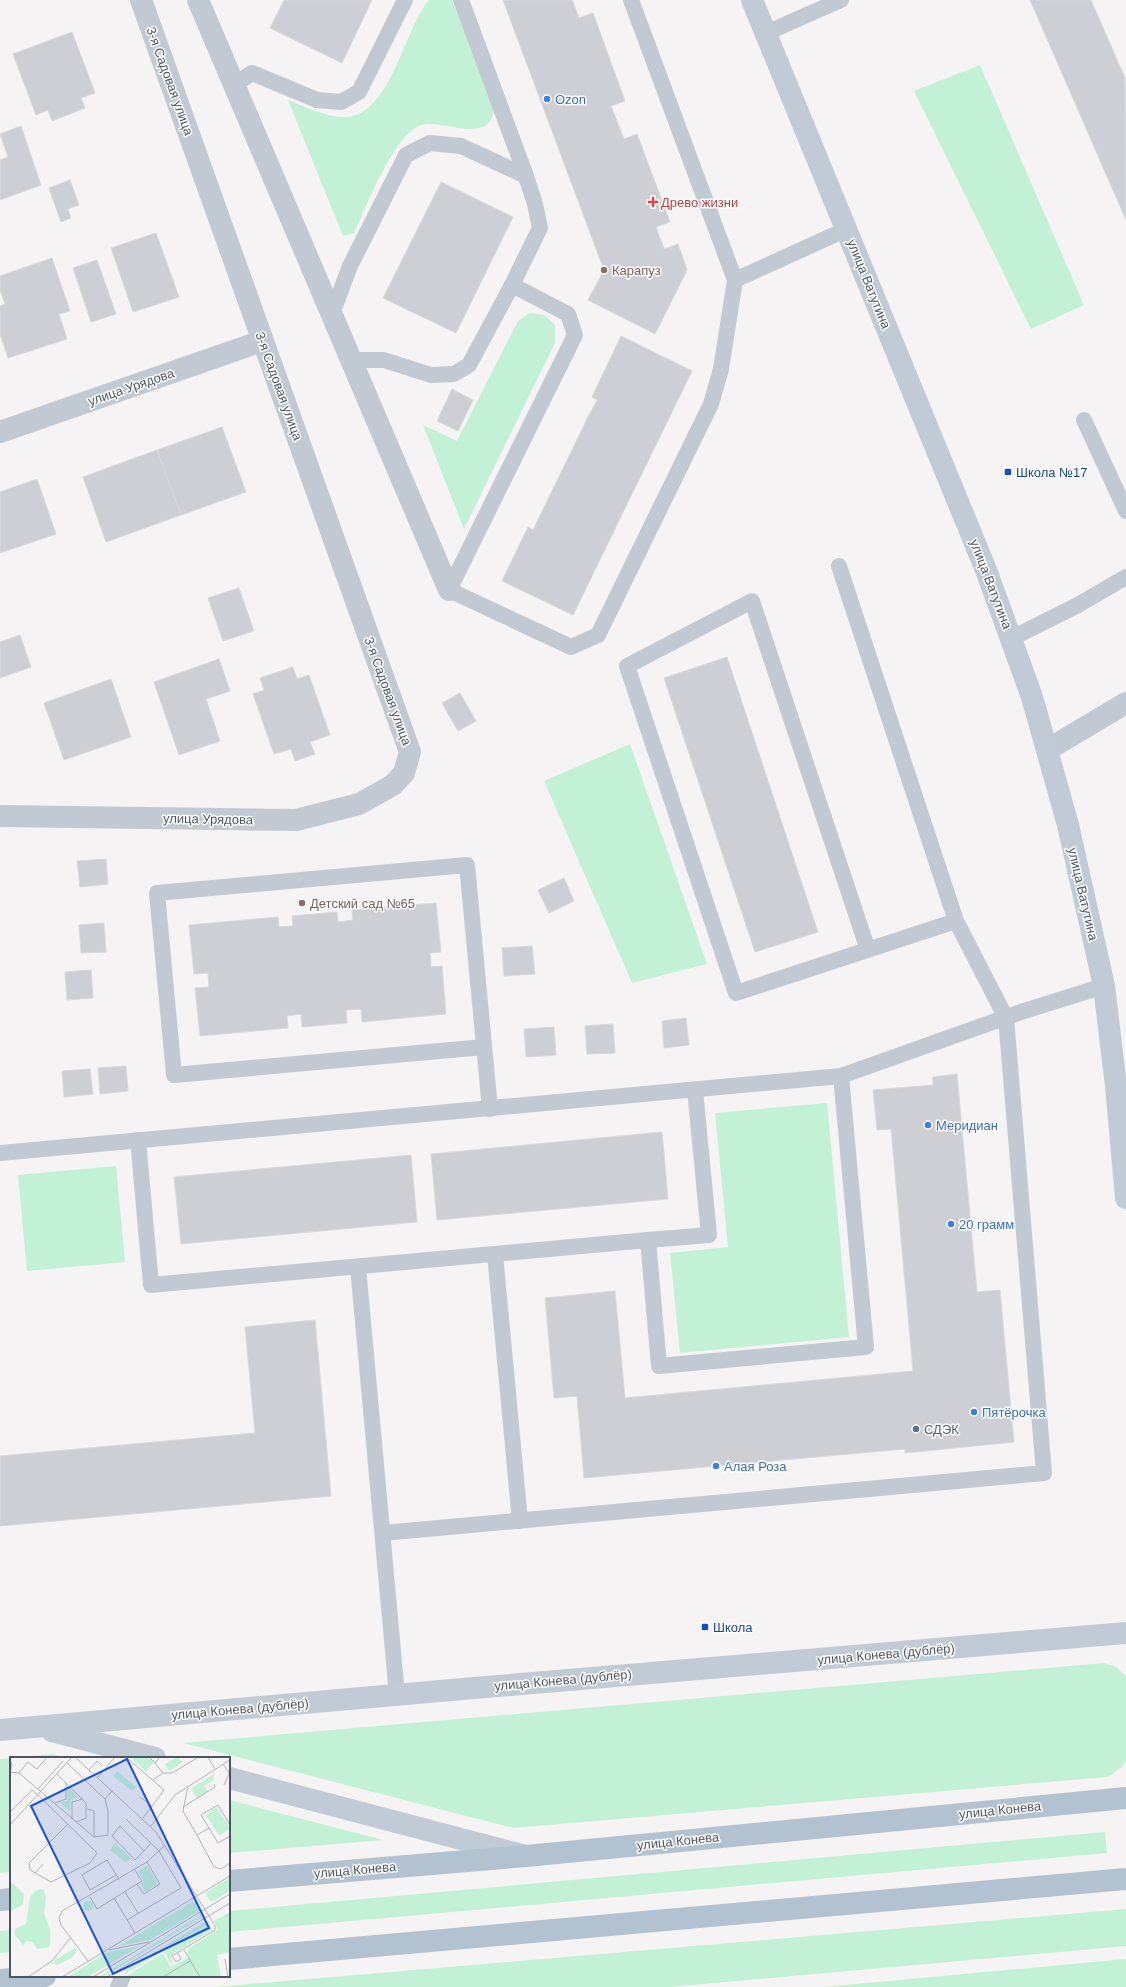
<svg xmlns="http://www.w3.org/2000/svg" width="1126" height="1987" font-family="Helvetica,sans-serif">
	<style>
		.green { fill: #c3f1d5 }
		.building { fill: #cdcfd5; stroke: #d7d9de }
		.lines { fill: none; stroke-linecap: round; stroke-linejoin: round }
		.lane { stroke: #c1cad2; stroke-width: 16 }
		.street { stroke: #c1cad2; stroke-width: 22 }
		.secondary { stroke: #c1cbd6; stroke-width: 22 }
		.primary { stroke: #b3c2d1; stroke-width: 22 }
		.shop-dot { fill: #3f7fe0; stroke: #fff; stroke-width: 1.5 }
		.health-dot { fill: #e0444e; stroke: #fff; stroke-width: 1.5 }
		.education-dot { fill: #8d6e63; stroke: #fff; stroke-width: 1.5 }
		.transit-dot { fill: #1a4fb4; stroke: #fff; stroke-width: 1.5 }
		.service-dot { fill: #5c6f8a; stroke: #fff; stroke-width: 1.5 }
		.labels { text-anchor: middle; dominant-baseline: central; stroke-width: 3; stroke-linejoin: round; paint-order: stroke }
		.street-label { font-size: 13px; fill: #4a5661; stroke: #fff }
		.shop-label { font-size: 13px; fill: #366cbe; stroke: #fff; text-anchor: start }
		.health-label { font-size: 13px; fill: #be3a42; stroke: #fff; text-anchor: start }
		.education-label { font-size: 13px; fill: #785e54; stroke: #fff; text-anchor: start }
		.transit-label { font-size: 13px; fill: #164399; stroke: #fff; text-anchor: start }
		.service-label { font-size: 13px; fill: #4e5e75; stroke: #fff; text-anchor: start }
		.inset-road { fill: none; stroke: #b1b4b9; stroke-width: 1 }
		.view { fill: #1d4ed8; fill-opacity: 0.15; stroke: #1d4ed8; stroke-width: 2 }
		.inset-edge { fill: none; stroke: #4a5661; stroke-width: 2 }
	</style>
	<rect width="100%" height="100%" fill="#f5f3f3"/>
	<g class="green">
		<path d="M429,0H452L494,105C493,109 494,114 492,117C483,142 440,119 421,125C393,135 367,206 354,233L343,236L288,100C303,106 326,117 343,117C390,119 404,29 429,0Z"/>
		<path d="M980,65L1084,305L1031,329L914,91Z"/>
		<path d="M530,313L544,315L555,325V343L464,529L423,425L457,441L518,321Z"/>
		<path d="M630,744L707,964L632,983L544,781Z"/>
		<path d="M827,1103L849,1337L680,1353L670,1253L728,1247L715,1113Z"/>
		<path d="M116,1166L125,1262L27,1271L18,1175Z"/>
		<path d="M1104,1663L1116,1667L1126,1676V1761L1121,1768L1107,1777L513,1828L183,1743Z"/>
		<path d="M52,1754L66,1758H11V1872L0,1873V1759Z"/>
		<path d="M229,1800L383,1840L229,1853Z"/>
		<path d="M1105,1832L1107,1853L229,1932V1911Z"/>
		<path d="M1126,1909V1946L671,1987H216Z"/>
		<path d="M11,1930V1952L0,1953V1931Z"/>
		<path d="M1126,1959V1987H824Z"/>
	</g>
	<g class="building">
		<path d="M284,0H372L342,63L270,28Z"/>
		<path d="M503,0H572L579,18L593,13L625,101L611,106L624,139L637,134L670,222L656,227L664,249L678,244L687,270L655,334L588,300L604,270Z"/>
		<path d="M1030,0H1091L1125,78L1126,220Z"/>
		<path d="M72,32L95,93L81,98L85,108L52,121L48,110L36,115L13,54Z"/>
		<path d="M21,126L41,185L0,200V160L8,157L0,134Z"/>
		<path d="M70,180L79,205L68,209L71,218L61,222L49,188Z"/>
		<path d="M441,182L513,217L456,333L383,298Z"/>
		<path d="M156,233L179,297L133,312L111,248Z"/>
		<path d="M52,258L70,311L59,314L67,339L8,358L0,334V306L5,304L0,290V276Z"/>
		<path d="M97,260L116,314L91,322L73,268Z"/>
		<path d="M621,336L692,371L573,615L502,581L528,527L533,530L587,419L597,400L592,397Z"/>
		<path d="M452,389L473,400L458,431L437,421Z"/>
		<path d="M222,427L246,492L181,515L157,450Z"/>
		<path d="M157,450L181,515L106,542L83,477Z"/>
		<path d="M37,479L56,534L0,553V492Z"/>
		<path d="M239,588L254,631L223,641L208,598Z"/>
		<path d="M20,635L31,667L0,678V642Z"/>
		<path d="M727,657L818,932L755,952L664,678Z"/>
		<path d="M219,659L230,691L206,699L220,741L179,755L154,682Z"/>
		<path d="M293,667L297,679L309,675L330,735L310,742L315,754L295,761L291,749L274,754L253,694L264,690L260,678Z"/>
		<path d="M111,679L131,737L64,760L44,703Z"/>
		<path d="M460,693L476,721L458,731L442,703Z"/>
		<path d="M106,859L108,884L80,887L77,861Z"/>
		<path d="M564,878L574,901L549,913L538,890Z"/>
		<path d="M436,903L441,952L430,953L431,967L442,966L446,1014L362,1022L361,1009L346,1010L347,1023L302,1027L301,1014L287,1016L288,1028L200,1036L195,988L209,987L208,973L194,974L189,925L278,917L279,927L293,926L292,916L337,912L338,922L353,920L352,910Z"/>
		<path d="M104,923L106,952L81,953L79,925Z"/>
		<path d="M532,946L535,974L504,976L502,948Z"/>
		<path d="M91,970L93,998L67,1000L65,972Z"/>
		<path d="M686,1018L689,1045L664,1048L662,1021Z"/>
		<path d="M613,1024L615,1053L587,1054L585,1026Z"/>
		<path d="M554,1027L556,1055L526,1057L524,1029Z"/>
		<path d="M126,1066L128,1091L100,1094L98,1068Z"/>
		<path d="M90,1069L93,1094L64,1097L62,1071Z"/>
		<path d="M957,1074L977,1292L1000,1290L1014,1442L905,1453V1449L584,1478L577,1396L554,1398L545,1298L615,1291L625,1398L913,1371L891,1129L877,1130L873,1090L933,1085V1077Z"/>
		<path d="M662,1132L668,1199L437,1220L431,1154Z"/>
		<path d="M411,1155L417,1222L181,1244L174,1177Z"/>
		<path d="M315,1320L331,1496L0,1526V1456L255,1433L245,1327Z"/>
	</g>
	<g class="lines">
		<g class="lane">
			<path d="M631,0L735,280"/>
			<path d="M766,33L841,0"/>
			<path d="M234,85L252,73L317,100L341,102L359,92L405,0"/>
			<path d="M512,285L568,314L575,335L449,590L571,647L598,635L711,404L721,369L735,280L847,229"/>
			<path d="M332,314L350,266L406,155L430,143L461,146L526,176"/>
			<path d="M351,360H384L431,375L454,374L469,365L512,285L540,228L535,204L526,176L461,0"/>
			<path d="M1084,420L1126,511"/>
			<path d="M1012,638L1078,605L1126,577"/>
			<path d="M868,950L752,601L627,666L736,993L956,921"/>
			<path d="M484,1047L174,1075L157,893L467,865L490,1109"/>
			<path d="M695,1090L709,1235L648,1240L659,1366L866,1347L841,1076"/>
			<path d="M138,1140L151,1285L648,1240"/>
			<path d="M0,1153L841,1076L1021,1012L1104,986"/>
			<path d="M495,1254L520,1521"/>
			<path d="M358,1267L397,1695"/>
			<path d="M383,1533L1044,1473L1006,1018L956,921L839,566"/>
			<path d="M118,1987L123,1976"/>
		</g>
		<g class="street">
			<path d="M198,0L449,590"/>
			<path d="M0,432L262,341"/>
			<path d="M1047,750L1126,703"/>
			<path d="M0,816L296,820L359,804L393,785L404,773L410,752L141,0"/>
		</g>
		<g class="secondary">
			<path d="M752,0L986,570L1032,697L1068,825L1104,986L1116,1086L1126,1198"/>
			<path d="M0,1730L474,1688L1126,1633"/>
			<path d="M52,1731L155,1758"/>
			<path d="M229,1778L522,1855"/>
		</g>
		<g class="primary">
			<path d="M229,1881L526,1856L1126,1798"/>
			<path d="M0,1900L11,1899"/>
			<path d="M229,1959L1126,1879"/>
			<path d="M0,1980L45,1976"/>
		</g>
	</g>
	<g class="shop-dot">
		<circle cx="547" cy="99" r="4"/>
		<circle cx="928" cy="1125" r="4"/>
		<circle cx="951" cy="1224" r="4"/>
		<circle cx="974" cy="1412" r="4"/>
		<circle cx="716" cy="1466" r="4"/>
	</g>
	<path class="health-dot" d="M651 196h4v4h4v4h-4v4h-4v-4h-4v-4h4z"/>
	<g class="education-dot">
		<circle cx="604" cy="270" r="4"/>
		<circle cx="302" cy="903" r="4"/>
	</g>
	<g class="transit-dot">
		<rect x="1004" y="468" width="8" height="8" rx="2"/>
		<rect x="701" y="1623" width="8" height="8" rx="2"/>
	</g>
	<circle class="service-dot" cx="916" cy="1429" r="4"/>
	<g class="labels">
		<g class="street-label">
			<text transform="translate(170 81) rotate(70)">3-я Садовая улица</text>
			<text transform="translate(869 284) rotate(68)">улица Ватутина</text>
			<text transform="translate(279 386) rotate(70)">3-я Садовая улица</text>
			<text transform="translate(131 387) rotate(-19)">улица Урядова</text>
			<text transform="translate(991 584) rotate(69)">улица Ватутина</text>
			<text transform="translate(388 691) rotate(70)">3-я Садовая улица</text>
			<text transform="translate(208 819) rotate(1)">улица Урядова</text>
			<text transform="translate(1083 894) rotate(77)">улица Ватутина</text>
			<text transform="translate(886 1654) rotate(-5)">улица Конева (дублёр)</text>
			<text transform="translate(563 1680) rotate(-5)">улица Конева (дублёр)</text>
			<text transform="translate(240 1709) rotate(-5)">улица Конева (дублёр)</text>
			<text transform="translate(1000 1810) rotate(-6)">улица Конева</text>
			<text transform="translate(678 1841) rotate(-6)">улица Конева</text>
			<text transform="translate(355 1870) rotate(-5)">улица Конева</text>
		</g>
		<g class="shop-label">
			<text x="555" y="99">Ozon</text>
			<text x="936" y="1125">Меридиан</text>
			<text x="959" y="1224">20 грамм</text>
			<text x="982" y="1412">Пятёрочка</text>
			<text x="724" y="1466">Алая Роза</text>
		</g>
		<g class="health-label">
			<text x="661" y="202">Древо жизни</text>
		</g>
		<g class="education-label">
			<text x="612" y="270">Карапуз</text>
			<text x="310" y="903">Детский сад №65</text>
		</g>
		<g class="transit-label">
			<text x="1016" y="472">Школа №17</text>
			<text x="713" y="1627">Школа</text>
		</g>
		<g class="service-label">
			<text x="924" y="1429">СДЭК</text>
		</g>
	</g>
	<g transform="translate(10 1757)">
		<rect width="220" height="220" fill="#f5f3f3"/>
		<path d="M123,0H137L144,5L136,14L123,3ZM167,0L173,5L159,14L155,7ZM107,14L126,30L122,34L103,19ZM204,17V23L194,29L198,34L187,41L181,31ZM58,30L68,40L61,43L60,55L50,46L57,44ZM206,50L220,71L209,79L196,58ZM105,86L121,101L116,106L100,93ZM137,108L148,127L135,135L130,127L134,124L128,114ZM220,121V134L201,145L195,136ZM0,124L14,137L13,147L0,155ZM30,132L34,133L36,141L34,156L40,173V185L39,190L28,192L22,185L17,184L13,188L5,178V172L16,167L20,140L25,134ZM73 149a5 5 0 1 1 10 0a5 5 0 1 1-10 0ZM183,144L189,149V154L140,183L109,189ZM220,155V195L207,198L211,220H115L153,196L161,210L183,198L178,199V192L208,173L204,164ZM191,158L192,160L93,220H89ZM196,164L200,166L115,217L116,212ZM200,167L202,173L161,198L163,209L154,195ZM130,189L78,220H57L98,195ZM65,191L67,194L63,200L47,208L44,207L45,203Z" fill="#c3f1d5"/>
		<path class="inset-road" d="M65,0L146,75L199,159M116,0L154,33L133,61M139,0L145,6L150,0M198,0L205,12M0,1L2,9L0,15M57,6L95,42M145,6L153,16M213,7L220,18M79,13L87,4L92,9M0,15L9,16L84,80L98,78V54L95,42L103,33M9,16L18,5L27,12L37,0M47,17L76,46V61L66,65M88,20L105,0M143,23L153,16H162L189,0M214,28L219,17M178,29L173,54L187,78L199,71L191,58L208,48L220,68M28,32L53,4M130,40L142,49M45,46L56,42V26M173,50L205,30L204,27M77,52L84,54V80M0,55L22,33L29,39L87,96L80,106L41,125L20,113L19,106L58,67M62,62V45L73,42M116,62L149,94L171,131L117,163M0,68L62,0M141,69L165,38L220,3M199,71L208,86L220,79M187,78L204,110L211,112L220,106M134,94L110,69L102,79L125,103L134,94L140,87M125,113L132,124L127,127L134,137L150,127L137,105M25,116L33,107M106,118L80,133L72,118L97,103L107,119L109,123M115,135L128,156M80,140L87,152L127,127M104,141L125,176M99,193L139,185M174,193L190,220M168,196L171,202L166,205L162,199L205,173V169L199,159M215,202L218,220M78,204L51,168L49,161L52,154L137,105L155,88M18,220L42,204L61,180M52,220L220,119M83,220L220,137M97,220L220,146M153,220L180,204"/>
		<path class="view" d="M117,2L199,171L103,217L21,49Z"/>
		<rect width="220" height="220" class="inset-edge"/>
	</g>
</svg>
